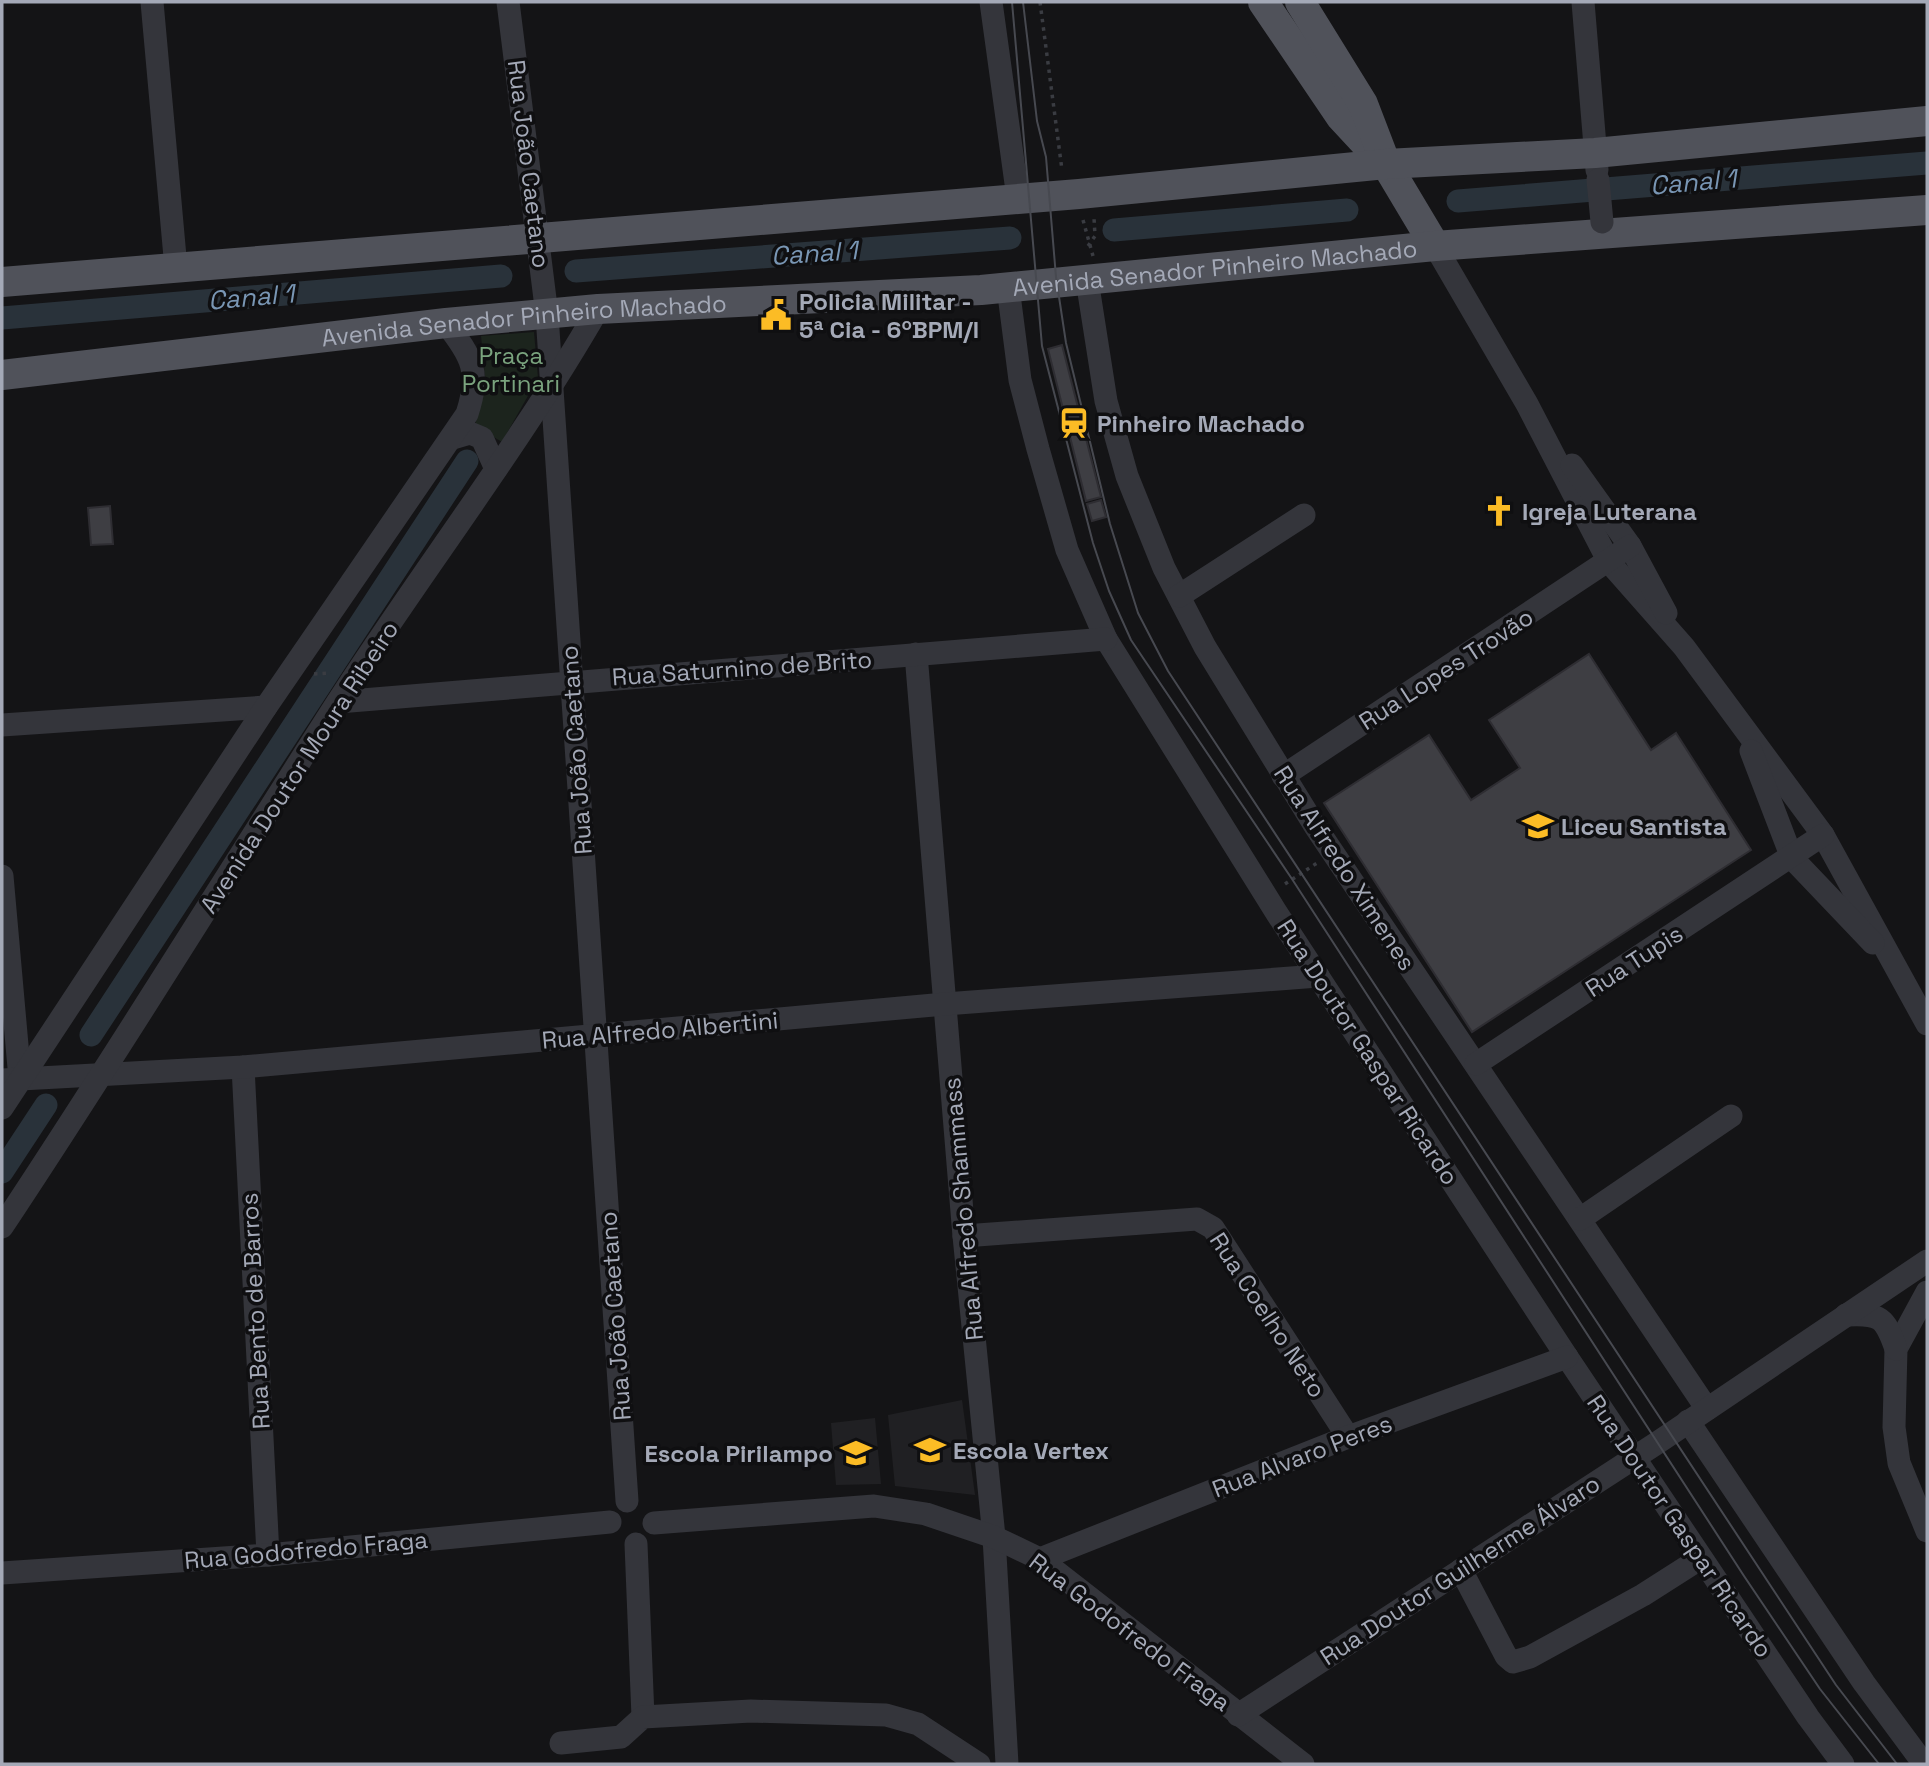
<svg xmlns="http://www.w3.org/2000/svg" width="1929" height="1766" font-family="'Space Grotesk',sans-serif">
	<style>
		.built { fill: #202023 }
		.green { fill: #1c241d }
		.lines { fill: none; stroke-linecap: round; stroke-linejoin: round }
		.canal { stroke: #29323a; stroke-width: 23 }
		.building { fill: #3e3e43; stroke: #2e2d32; stroke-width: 2 }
		.path { stroke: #3a3c42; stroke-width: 3.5; stroke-dasharray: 3.5 5; stroke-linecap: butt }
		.minor { stroke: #34353b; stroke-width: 23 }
		.major { stroke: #50525a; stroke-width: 30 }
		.tram { stroke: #474950; stroke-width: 2 }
		.minor-bridge { stroke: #34353b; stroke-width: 23 }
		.labels { text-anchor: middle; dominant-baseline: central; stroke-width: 7; stroke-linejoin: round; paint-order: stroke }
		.street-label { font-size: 24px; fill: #a4a9b7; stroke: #0f0f11 }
		.poi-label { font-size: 24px; font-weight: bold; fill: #a4a9b7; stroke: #0f0f11; text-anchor: start }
		.park-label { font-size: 24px; fill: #7aa37e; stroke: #0f0f11 }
		.water-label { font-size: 26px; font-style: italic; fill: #7996b4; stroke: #0f0f11 }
	</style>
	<rect width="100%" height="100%" fill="#141416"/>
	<g class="built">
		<path d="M962,1400L975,1495L895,1486L888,1415Z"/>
		<path d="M875,1418L881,1484L836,1485L831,1423Z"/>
	</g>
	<path class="green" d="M534,332L538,378L502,442L475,426L485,377L481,336Z"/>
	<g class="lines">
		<g class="canal">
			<path d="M1458,201L1927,163"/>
			<path d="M1114,230L1347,210"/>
			<path d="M576,271L1010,238"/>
			<path d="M2,318L501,276"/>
			<path d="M91,1035L467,461"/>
			<path d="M2,1172L46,1105"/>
		</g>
	</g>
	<g class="building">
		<path d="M1062,345L1101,497L1086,501L1048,349Z"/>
		<path d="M1101,500L1106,517L1092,521L1087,504Z"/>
		<path d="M110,506L113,544L91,545L88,508Z"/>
		<path d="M1589,654L1651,750L1676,733L1751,850L1472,1032L1324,803L1429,735L1471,800L1520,768L1489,720Z"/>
	</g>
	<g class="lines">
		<g class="path">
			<path d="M1040,2L1062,170"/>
			<path d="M1083,220L1093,256"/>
			<path d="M1088,246L1095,236L1094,218"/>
			<path d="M314,674L331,673"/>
			<path d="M1285,884L1317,863"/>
		</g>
		<g class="minor">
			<path d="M152,2L176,268"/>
			<path d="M508,2L547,315L627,1501"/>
			<path d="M991,2L1018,198"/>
			<path d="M1583,2L1597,170"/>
			<path d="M1435,246L1527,404L1609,562L1684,647L1823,835L1927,1024"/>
			<path d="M1087,280L1106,401L1127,476L1164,568L1205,647L1315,826L1707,1409"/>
			<path d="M1008,287L1020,380L1038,449L1067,550L1106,639L1276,912L1567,1357L1808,1717L1843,1764"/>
			<path d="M453,438L470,433L482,438L496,469"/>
			<path d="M1572,465L1630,546L1666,613"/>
			<path d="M1179,596L1304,515"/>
			<path d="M916,654L964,1236L994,1537L1007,1764"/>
			<path d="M338,702L1106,639"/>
			<path d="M2,725L266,707"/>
			<path d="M1751,751L1792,858L1873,943"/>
			<path d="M1283,776L1630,546"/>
			<path d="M2,876L20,1079"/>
			<path d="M1476,1064L1823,835"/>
			<path d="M243,1067L268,1555"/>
			<path d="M2,1080L243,1067L945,1004L1318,976"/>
			<path d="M2,1108L266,707L467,414C481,371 472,358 446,323"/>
			<path d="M1580,1219L1731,1116"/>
			<path d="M2,1227C117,1054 225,878 337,703C422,571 519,446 598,309"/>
			<path d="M964,1236L1197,1219L1213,1228L1348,1437"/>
			<path d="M1927,1292L1896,1349L1894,1427L1899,1463L1927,1531"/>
			<path d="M1846,1315C1880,1313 1885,1317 1896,1349"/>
			<path d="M1688,1421L1864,1683L1924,1764"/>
			<path d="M654,1523L874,1506L926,1514L994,1537L1040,1559L1303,1764"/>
			<path d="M636,1544L643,1717"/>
			<path d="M1040,1559L1348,1437L1567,1357"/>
			<path d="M1461,1570L1506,1656L1513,1662L1530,1657L1643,1595L1701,1558"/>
			<path d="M2,1573L268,1555L610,1522"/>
			<path d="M1238,1715L1657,1443L1927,1261"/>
			<path d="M561,1743L621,1737L643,1717L751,1711L886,1715L918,1724L979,1764"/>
		</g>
		<g class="major">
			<path d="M1263,2L1341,117L1380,159"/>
			<path d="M1300,2L1363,104L1386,164L1435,246"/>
			<path d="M2,282L1079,194L1386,164L1595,153L1927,121"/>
			<path id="s1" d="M2,375L446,323L598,309L981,290L1435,246L1927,210"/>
		</g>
		<g class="tram">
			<path d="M1012,2L1042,346L1093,543L1109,591L1131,640L1292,879L1744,1576L1820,1689L1879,1764"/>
			<path d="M1023,2L1037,121L1046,157L1056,277L1066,343L1110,524L1138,613L1168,671L1836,1685L1897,1764"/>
		</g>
		<path class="minor-bridge" d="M1598,180L1602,222"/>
	</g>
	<defs>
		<symbol id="civic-bare" viewBox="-9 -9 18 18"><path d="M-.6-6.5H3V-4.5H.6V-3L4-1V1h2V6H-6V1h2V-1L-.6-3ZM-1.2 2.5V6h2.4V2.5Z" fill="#fcbc25" stroke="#0f0f11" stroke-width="2.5" paint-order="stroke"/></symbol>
		<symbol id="station-bare" viewBox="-9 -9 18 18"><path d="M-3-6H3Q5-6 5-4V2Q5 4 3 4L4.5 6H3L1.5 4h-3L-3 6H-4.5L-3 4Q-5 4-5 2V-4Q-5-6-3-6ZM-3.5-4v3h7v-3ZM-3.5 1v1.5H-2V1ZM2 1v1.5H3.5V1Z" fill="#fcbc25" stroke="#0f0f11" stroke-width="2.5" paint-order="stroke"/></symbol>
		<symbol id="church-bare" viewBox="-9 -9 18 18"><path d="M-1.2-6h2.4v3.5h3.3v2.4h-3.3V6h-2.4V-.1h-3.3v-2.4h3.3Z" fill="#fcbc25" stroke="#0f0f11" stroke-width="2.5" paint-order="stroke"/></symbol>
		<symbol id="school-bare" viewBox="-9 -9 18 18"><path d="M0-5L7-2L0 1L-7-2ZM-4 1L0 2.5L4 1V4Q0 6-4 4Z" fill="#fcbc25" stroke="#0f0f11" stroke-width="2.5" paint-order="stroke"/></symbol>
	</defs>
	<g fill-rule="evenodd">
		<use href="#civic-bare" x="754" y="293" width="44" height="44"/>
		<use href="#station-bare" x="1052" y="401" width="44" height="44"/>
		<use href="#church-bare" x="1477" y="489" width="44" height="44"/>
		<use href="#school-bare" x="1516" y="804" width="44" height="44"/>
		<use href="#school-bare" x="908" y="1428" width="44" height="44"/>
		<use href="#school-bare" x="834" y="1431" width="44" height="44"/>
	</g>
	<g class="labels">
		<g class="street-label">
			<text transform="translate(529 164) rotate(83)">Rua João Caetano</text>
			<text stroke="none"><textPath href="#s1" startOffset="1218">Avenida Senador Pinheiro Machado</textPath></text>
			<text stroke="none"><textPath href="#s1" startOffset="525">Avenida Senador Pinheiro Machado</textPath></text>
			<text transform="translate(742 668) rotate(-4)">Rua Saturnino de Brito</text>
			<text transform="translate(1446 669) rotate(-33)">Rua Lopes Trovão</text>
			<text transform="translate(576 750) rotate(-94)">Rua João Caetano</text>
			<text transform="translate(299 767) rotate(-57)">Avenida Doutor Moura Ribeiro</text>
			<text transform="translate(1345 868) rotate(57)">Rua Alfredo Ximenes</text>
			<text transform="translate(1634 961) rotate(-33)">Rua Tupis</text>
			<text transform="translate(660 1030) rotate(-5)">Rua Alfredo Albertini</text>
			<text transform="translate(1368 1052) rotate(57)">Rua Doutor Gaspar Ricardo</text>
			<text transform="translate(963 1209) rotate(-95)">Rua Alfredo Shammass</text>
			<text transform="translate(255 1311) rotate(-93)">Rua Bento de Barros</text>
			<text transform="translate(1268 1315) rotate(57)">Rua Coelho Neto</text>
			<text transform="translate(615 1316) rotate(-94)">Rua João Caetano</text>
			<text transform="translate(1302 1456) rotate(-21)">Rua Alvaro Peres</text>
			<text transform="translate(1680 1526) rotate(56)">Rua Doutor Gaspar Ricardo</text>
			<text transform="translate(306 1550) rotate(-5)">Rua Godofredo Fraga</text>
			<text transform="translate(1460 1570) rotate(-33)">Rua Doutor Guilherme Álvaro</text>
			<text transform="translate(1130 1632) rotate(37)">Rua Godofredo Fraga</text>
		</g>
		<g class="poi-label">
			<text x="799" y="301">Policia Militar -<tspan x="799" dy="28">5ª Cia - 6ºBPM/I</tspan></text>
			<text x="1097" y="423">Pinheiro Machado</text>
			<text x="1522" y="511">Igreja Luterana</text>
			<text x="1561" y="826">Liceu Santista</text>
			<text x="953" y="1450">Escola Vertex</text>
			<text x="833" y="1453" text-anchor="end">Escola Pirilampo</text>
		</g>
		<g class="park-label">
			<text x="511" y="355">Praça<tspan x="511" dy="28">Portinari</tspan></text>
		</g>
		<g class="water-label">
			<text transform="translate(1693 182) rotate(-5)">Canal 1</text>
			<text transform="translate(814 253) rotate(-4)">Canal 1</text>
			<text transform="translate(251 297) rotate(-5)">Canal 1</text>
		</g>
	</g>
	<rect width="1929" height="1766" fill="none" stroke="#a4a9b7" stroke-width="7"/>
</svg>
